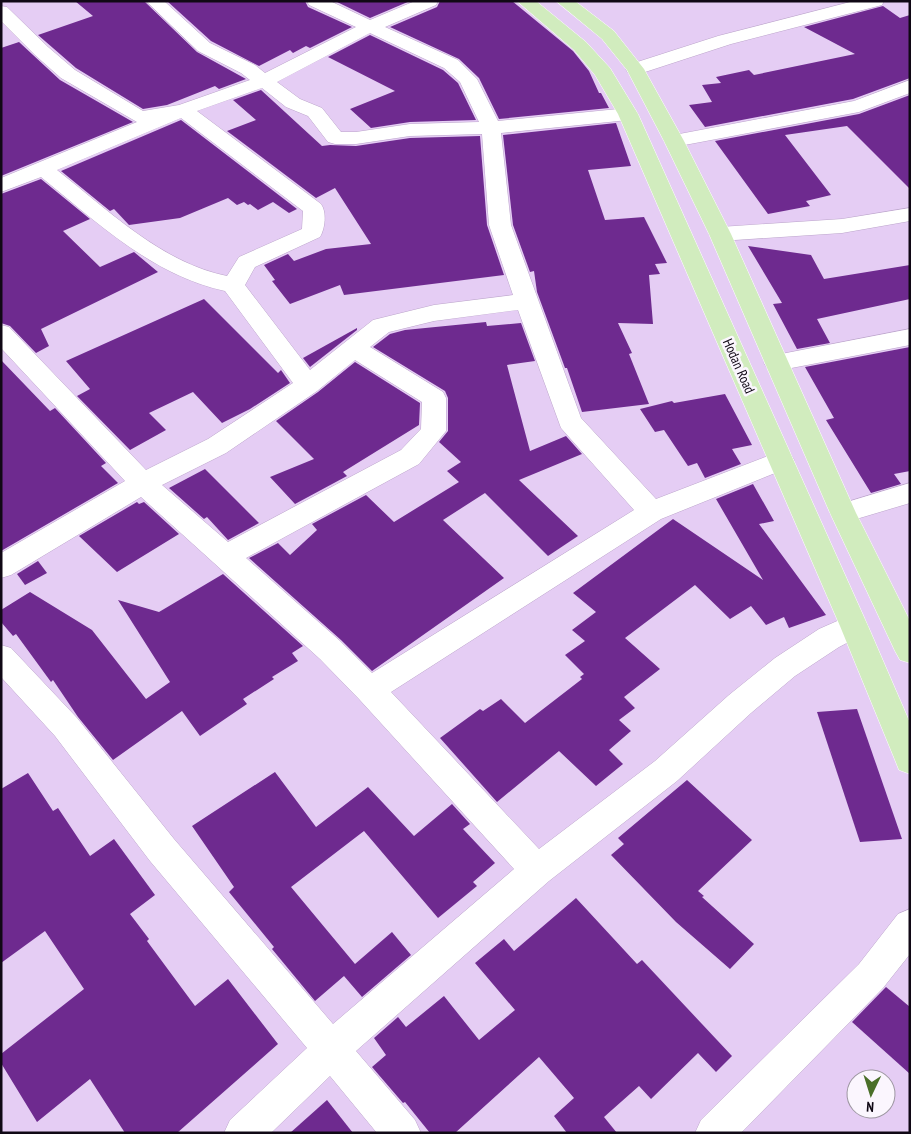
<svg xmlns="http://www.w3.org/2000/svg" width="911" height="1134" font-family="'PT Sans Narrow',sans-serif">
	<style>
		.building { fill: #6e2a8f }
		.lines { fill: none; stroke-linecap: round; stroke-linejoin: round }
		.minor-casing { stroke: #bca5cb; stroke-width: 1 }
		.major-casing { stroke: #fff; stroke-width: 1 }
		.minor { fill: #fff; fill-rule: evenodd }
		.major { fill: #d1ecbe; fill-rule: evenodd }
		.labels { text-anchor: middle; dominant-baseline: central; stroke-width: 5; stroke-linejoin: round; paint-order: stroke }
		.street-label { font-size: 14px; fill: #100815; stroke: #fbf6fe }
	</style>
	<rect width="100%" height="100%" fill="#e5cdf4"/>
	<g class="building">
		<path d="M75,1H144L197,52L246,79L219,89L215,86L167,105L143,109L76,68L38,35L93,16Z"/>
		<path d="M167,1H305L308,7L352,27L310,48L306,46L293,53L290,50L259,66L211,41Z"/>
		<path d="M335,1H410L370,18Z"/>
		<path d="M440,1H512L573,51L589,71L599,93H601L609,108L499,119L479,78L459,59L390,27L437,7Z"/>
		<path d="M883,6L900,18L910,15V78L853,99L705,127L689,105L712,102L702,85L721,83L716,77L749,70L754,75L855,54L804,27Z"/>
		<path d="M370,35L443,70L458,83L476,120L410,122L371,128L350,109L395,91L328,57Z"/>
		<path d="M19,42L60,80L133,122L1,176V48Z"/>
		<path d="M261,90L322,146L330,145L356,146L410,138L480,136L487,225L504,275L344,295L340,285L290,304L272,281L275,280L264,265L288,254L294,261L326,249L371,244L335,188L316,198L227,131L256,120L233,100Z"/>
		<path d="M910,95V189L847,126L785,135L831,195L806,201L810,206L768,214L715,141L859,114Z"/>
		<path d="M181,120L297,209L289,213L273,202L258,210L250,204L248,205L244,202L237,205L228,198L180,218L129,225L114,209L110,211L61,171Z"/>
		<path d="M616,123L631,166L588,170L605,220L644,217L667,263L655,264L660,274L649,275L653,324L618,323L632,353L629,354L649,404L582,412L567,368H565L537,292L534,271L530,272L513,225L503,135Z"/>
		<path d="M41,179L90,219L63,231L100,267L134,252L158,272L41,329L49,346L36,353L10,326L1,323V194Z"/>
		<path d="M748,246L811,255L824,279L910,265V299L817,319L830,343L797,349L773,304L782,303Z"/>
		<path d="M204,299L278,373L281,370L290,383L250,409L222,423L193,392L149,413L166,430L130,450L77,396L90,389L66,361Z"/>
		<path d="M486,322L487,326L521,323L535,361L507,365L530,451L566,436L582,454L519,480L578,536L548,556L485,493L443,520L504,578L372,671L341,640L249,558L278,543L290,555L317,530L312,524L366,495L394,522L459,482L447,471L461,462L439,442L448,431V398L445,391L373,347L390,334L405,330Z"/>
		<path d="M357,328V330L310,367L303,358Z"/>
		<path d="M910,347V471L894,474L901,484L871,493L826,420L834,418L805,367Z"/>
		<path d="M1,360L50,411L55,408L106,463L101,466L118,483L1,551Z"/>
		<path d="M355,362L420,403L419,425L343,472L347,476L295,504L270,477L314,459L276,421L318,392Z"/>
		<path d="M725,394L752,445L732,449L741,464L705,478L697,463L688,466L664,430L655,432L640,409L672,401L674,403Z"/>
		<path d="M205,469L259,523L228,540L207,517L204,519L169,488Z"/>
		<path d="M753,484L774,521L759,524L826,615L789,628L784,617L766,625L751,606L730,619L695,585L625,638L660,669L624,697L635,708L619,720L631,731L609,750L623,764L596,786L559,751L497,802L440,738L480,709L483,711L501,699L525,723L582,679L580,677L584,674L565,655L585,641L572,630L596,612L573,593L673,519L763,580L716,499Z"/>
		<path d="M137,502L139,504L144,502L179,534L117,572L79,536Z"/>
		<path d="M38,561L47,573L25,585L17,574Z"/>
		<path d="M223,574L303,646L292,653L298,661L272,677L274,679L243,699L247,704L200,736L182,711L113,760L78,717L53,680L51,682L16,634L13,636L1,622V610L30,592L92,630L146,699L170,682L118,600L159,612Z"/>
		<path d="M857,709L902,839L860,842L817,712Z"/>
		<path d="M275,772L316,827L368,787L414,836L452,804L470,824L463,829L495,863L473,882L477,886L438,918L364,831L291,887L355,964L392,932L411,955L362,997L344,976L315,1001L272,949L274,947L229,892L234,887L192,826Z"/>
		<path d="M28,773L53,811L58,808L90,856L114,839L155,895L130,914L149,939L147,941L195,1006L228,979L278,1044L177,1133H125L90,1079L37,1122L1,1063V1054L84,989L45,931L1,963V789Z"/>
		<path d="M687,780L752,840L698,891L704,896L702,897L754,944L730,969L676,922L611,855L624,844L618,838Z"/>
		<path d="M576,898L637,964L642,960L732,1056L716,1072L698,1053L651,1099L639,1086L604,1117L617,1133H567L554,1116L574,1098L539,1057L455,1133H430L405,1102L403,1103L372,1067L386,1055L374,1038L398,1017L406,1027L444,996L479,1040L515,1010L475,963L504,939L514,951Z"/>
		<path d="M886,987L910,1007V1074L852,1022Z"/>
		<path d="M327,1100L353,1133H290Z"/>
	</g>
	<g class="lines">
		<defs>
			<g id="minor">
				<path d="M146,1H164L210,43L255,65L265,73L356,27L309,5L307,1H330L370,20L415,1H438L436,5L385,27L458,60L477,79L498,121L628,108L635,110L638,114L635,118L628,120L501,133L511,225L581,418L656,499L781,451L790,453L794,460L790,467L661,519L391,692L539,849L655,761L729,695L775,658L819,629L844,618L854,614L864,618L868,626L864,634L839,647L795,676L751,713L677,781L549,881L356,1051L415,1120L421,1133H377L330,1076L271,1133H224L230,1120L307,1048L150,861L55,736L1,677V645L11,648L77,718L174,839L333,1024L514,869L359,699L320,659L141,497L11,575L1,578V553L125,481L1,348V325L9,327L146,470L208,439L293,383L225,291C152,275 98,223 41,177L1,192V178L137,122L61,78L35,55L1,21V6L7,7L48,47L75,70L143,111L179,105L250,80L241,73L198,51ZM370,33L444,68L460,82L479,122L410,124L356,132H341L322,108L300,99L277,82ZM262,88L286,107L308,116L328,142L335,144H356L410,136L482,134L489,225L513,295L434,305L373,320L310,370L245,285L255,267L320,237C325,229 327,212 321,204L197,111ZM181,118L303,211L302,229L239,257L227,276C162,263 108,210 57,170ZM518,310L561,428L634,510L372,673L340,641L246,558L419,464L446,431V398L443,392L370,347L389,332L434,321ZM355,360L422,402L421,429L401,450L228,542L162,485L226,453L317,391Z"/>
				<path d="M854,1H884L882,5L731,44L642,73L635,75L628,73L626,69L628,65L718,36Z"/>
				<path d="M910,80V93L859,112L674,147L667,145L664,141L667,137L674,135L854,101Z"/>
				<path d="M910,208V221L842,233L720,241L712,239L709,234L712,229L720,227L842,219Z"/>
				<path d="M910,329V345L776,371L768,369L764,363L768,357L776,355Z"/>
				<path d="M910,483V503L843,523L834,520L830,513L834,506Z"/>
				<path d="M910,909V954L883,988L741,1133H695L701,1120L859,964L898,914Z"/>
			</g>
			<g id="major">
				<path d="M517,1H536L586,42L610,68L638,114L868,626L910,723V774L899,770L895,760L840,626L618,114L595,75L574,50Z"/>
				<path d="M556,1H575L614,31L644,69L684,141L731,234L856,513L910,621V663L900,660L895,651L830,513L709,234L664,141L627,70L602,39Z"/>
			</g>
		</defs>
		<use href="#minor" class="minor-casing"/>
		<use href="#major" class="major-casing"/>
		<use href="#minor" class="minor"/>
		<use href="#major" class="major"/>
	</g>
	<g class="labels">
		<g class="street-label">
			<text transform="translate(739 366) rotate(66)">Hodan Road</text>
		</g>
	</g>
	<rect width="911" height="1134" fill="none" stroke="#100815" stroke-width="5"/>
	<g transform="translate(871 1094) rotate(184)"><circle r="24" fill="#fbf6fe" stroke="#9d97a1"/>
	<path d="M0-4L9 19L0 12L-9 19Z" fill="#4a6f29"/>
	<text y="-8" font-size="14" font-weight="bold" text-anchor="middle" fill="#100815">N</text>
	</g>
</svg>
